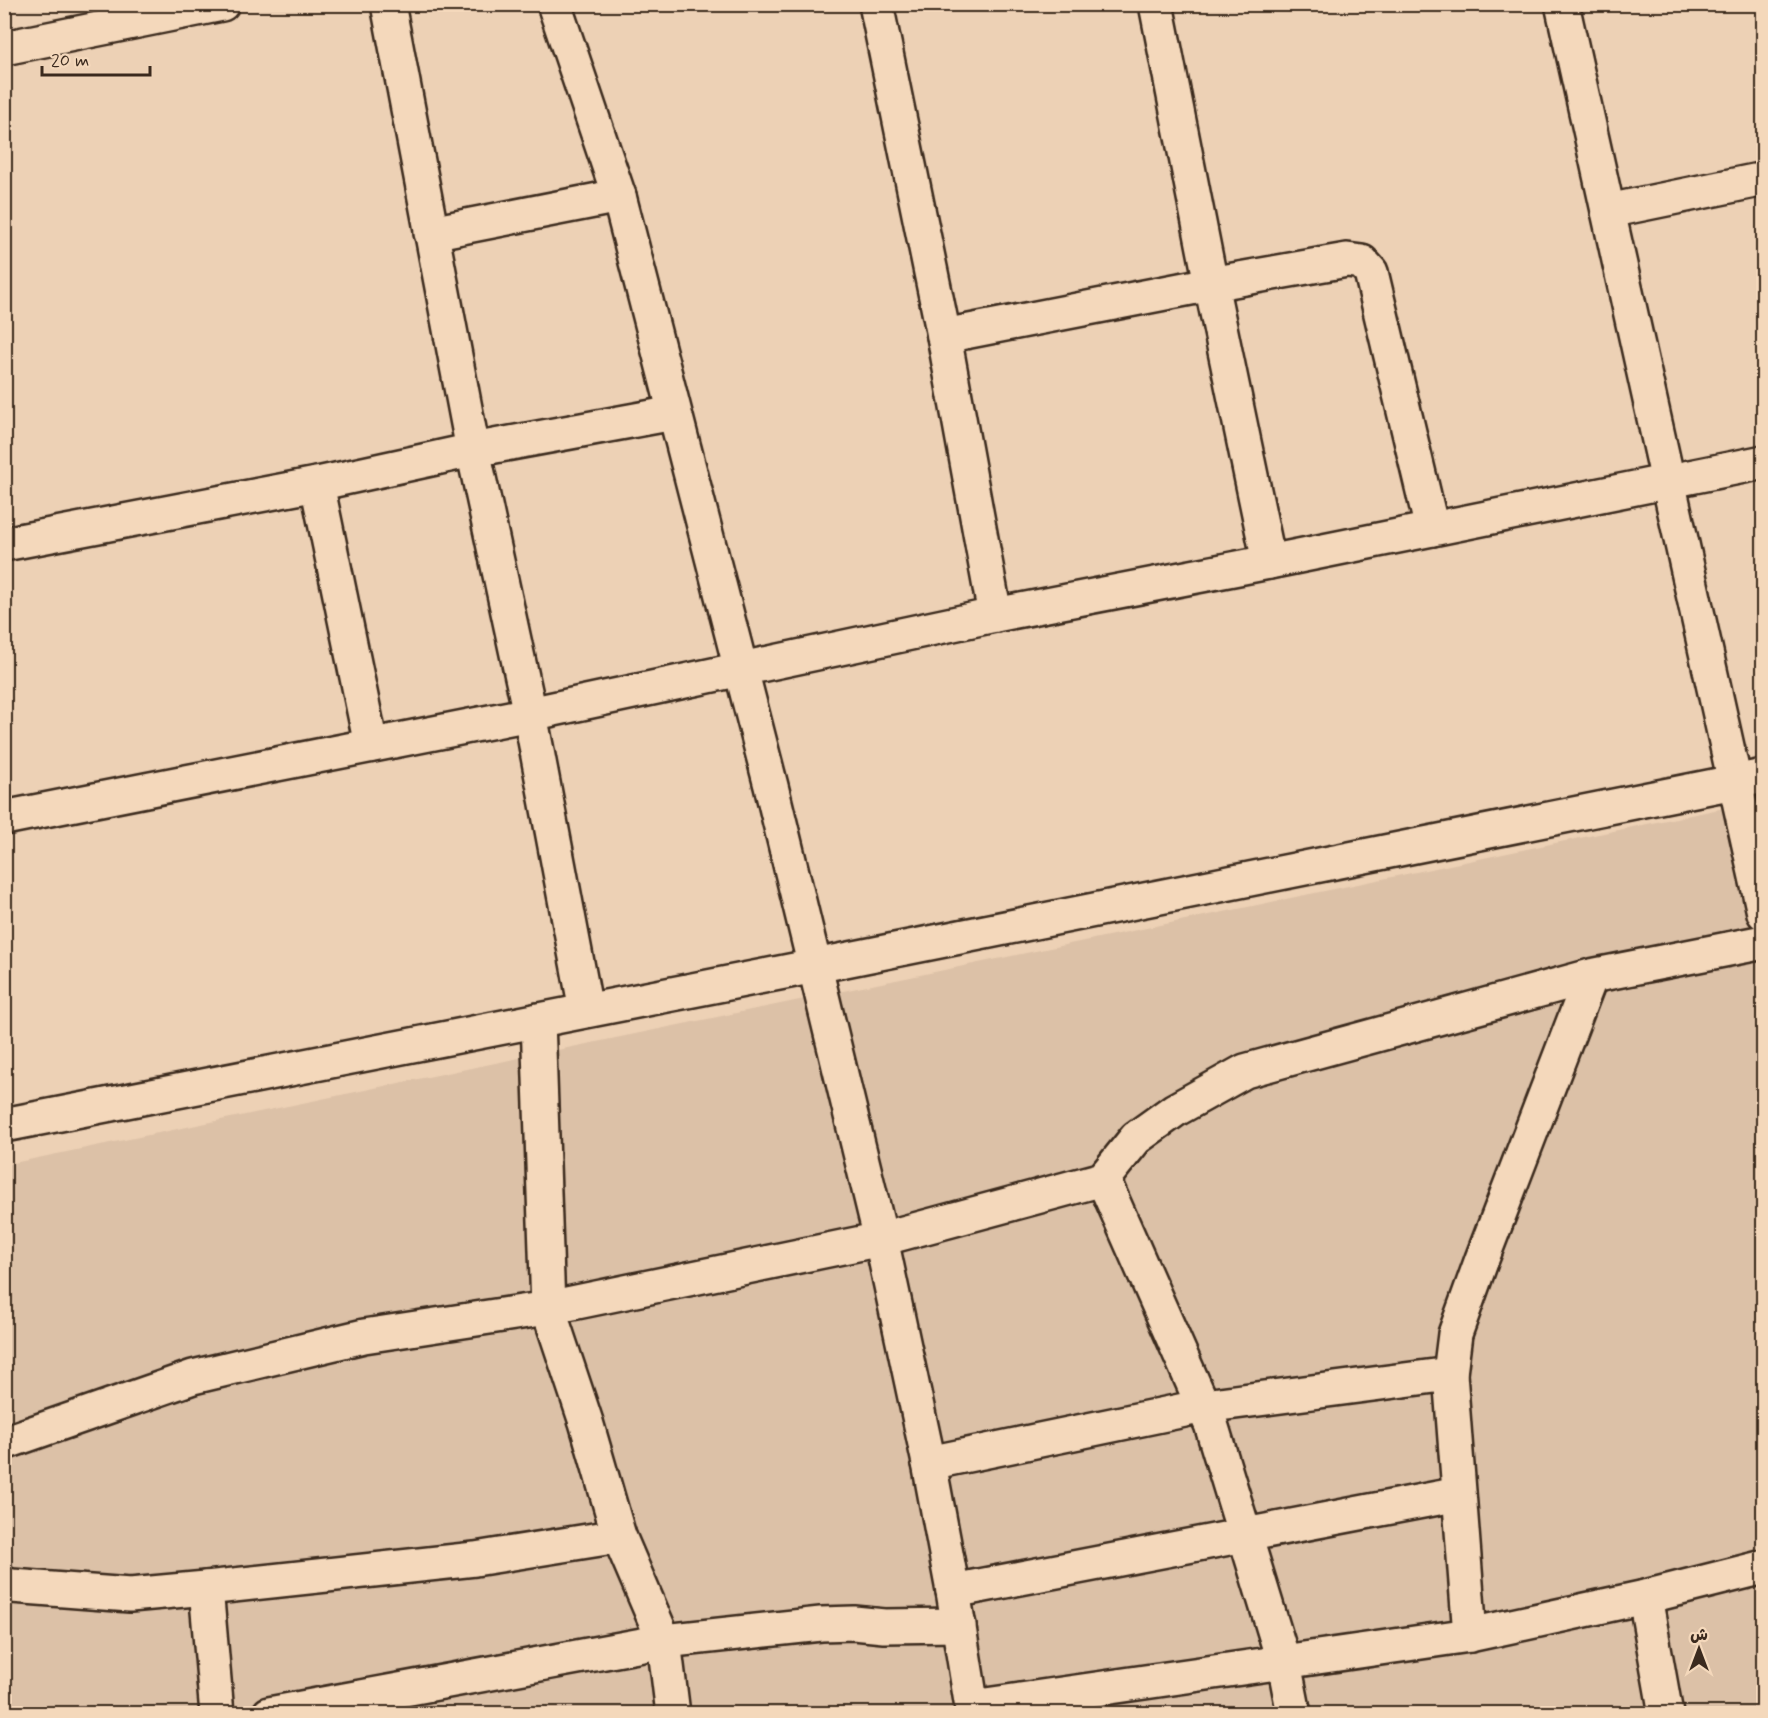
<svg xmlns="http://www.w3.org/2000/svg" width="1768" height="1718" font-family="Mynerve,'Playpen Sans Arabic',sans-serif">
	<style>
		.built { fill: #dcc1a7 }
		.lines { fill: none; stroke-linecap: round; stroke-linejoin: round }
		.street-casing { stroke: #3b2a1e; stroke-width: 38 }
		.secondary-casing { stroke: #3b2a1e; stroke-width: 38 }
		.street { stroke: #f4d8bb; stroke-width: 33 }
		.secondary { stroke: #f4d8bb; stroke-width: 33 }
	</style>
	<rect width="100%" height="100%" fill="#edd1b5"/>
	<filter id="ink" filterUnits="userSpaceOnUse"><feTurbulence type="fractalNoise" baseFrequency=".0167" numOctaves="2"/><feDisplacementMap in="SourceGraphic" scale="12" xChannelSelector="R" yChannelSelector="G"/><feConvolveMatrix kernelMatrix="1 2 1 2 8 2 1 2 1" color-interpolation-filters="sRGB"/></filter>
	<g filter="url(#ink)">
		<path class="built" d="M1763,800V1713H5L4,1165Z"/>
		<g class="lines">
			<defs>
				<g id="street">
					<path d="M388,4L473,450L530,714L586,1010"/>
					<path d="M876,4L944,336L995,615"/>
					<path d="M1156,4L1211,284L1269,562"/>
					<path d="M1562,4L1764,913"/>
					<path d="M4,48L222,4"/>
					<path d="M1608,211L1764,179"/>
					<path d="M431,233L619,196"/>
					<path d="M944,336L1211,284L1347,260L1362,262L1371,272L1432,529"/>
					<path d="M317,484L371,745"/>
					<path d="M4,544L317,484L473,450L674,413"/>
					<path d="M4,818L530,714L995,615L1269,562L1764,462"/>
					<path d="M538,1020L548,1308L586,1422L619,1536L664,1641L673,1714"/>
					<path d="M1103,1179L1211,1424L1284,1663L1294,1714"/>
					<path d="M4,1443L193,1377L364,1336L548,1308L881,1239L1103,1179L1136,1138L1175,1110L1245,1071L1591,976L1764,942"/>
					<path d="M929,1463L1204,1406L1450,1374"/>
					<path d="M4,1584L12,1586L130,1595L206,1588L475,1559L619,1536"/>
					<path d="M206,1588L217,1714"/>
					<path d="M953,1591L1459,1494"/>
					<path d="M1645,1597L1666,1714"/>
					<path d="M1470,1635L1450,1374L1455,1334L1482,1259L1591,976"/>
					<path d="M972,1707L1470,1635L1645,1597L1764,1567"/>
					<path d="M269,1714L664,1641L821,1624L854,1623L884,1626L959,1625"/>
				</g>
				<g id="secondary">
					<path d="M554,4L619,196L771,786L881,1239L929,1463L953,1591L973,1714"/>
					<path d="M4,1125L815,966L1764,776"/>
				</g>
			</defs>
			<use href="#street" class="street-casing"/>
			<use href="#secondary" class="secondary-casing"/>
			<use href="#street" class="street"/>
			<use href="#secondary" class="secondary"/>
		</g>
	</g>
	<rect width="1768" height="1718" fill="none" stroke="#f4d8bb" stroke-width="24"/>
	<rect x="12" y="12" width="1744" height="1694" fill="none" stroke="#3b2a1e" stroke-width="2" filter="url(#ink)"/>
	<g transform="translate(1699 1649)" stroke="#f4d8bb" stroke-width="4.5" paint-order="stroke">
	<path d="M0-4.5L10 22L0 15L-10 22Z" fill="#3b2a1e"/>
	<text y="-9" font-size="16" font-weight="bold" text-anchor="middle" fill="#3b2a1e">ش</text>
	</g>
	<path d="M42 66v9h108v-9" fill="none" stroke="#3b2a1e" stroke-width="3"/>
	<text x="51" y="66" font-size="18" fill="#3b2a1e" stroke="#f4d8bb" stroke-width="4.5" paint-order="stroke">20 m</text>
</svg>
